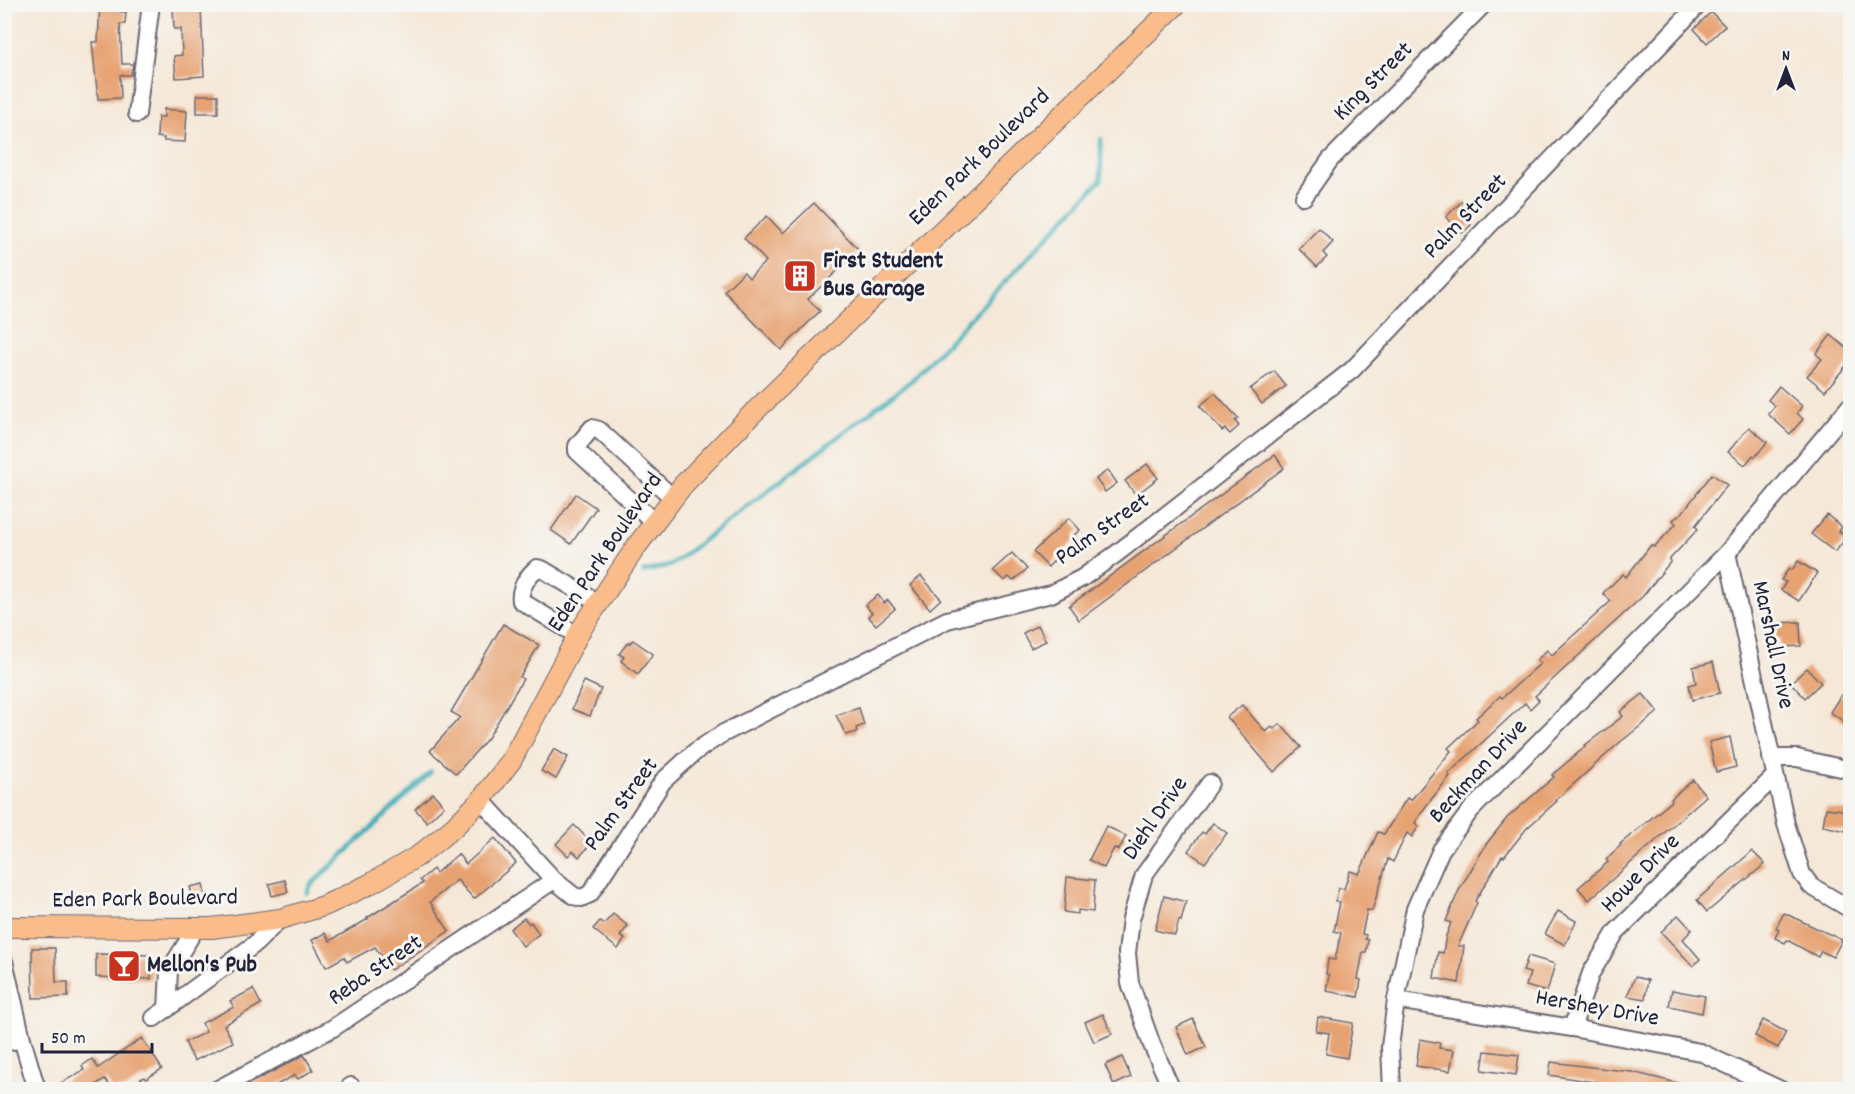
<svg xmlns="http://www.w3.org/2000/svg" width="1855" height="1094" font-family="Dekko,sans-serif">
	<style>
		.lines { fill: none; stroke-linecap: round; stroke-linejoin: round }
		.stream { stroke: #3fafb8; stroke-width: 4.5 }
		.building { fill: #e7a271 }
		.minor-casing { stroke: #6c6772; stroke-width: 20 }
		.major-casing { stroke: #6c6772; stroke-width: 22 }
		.minor { stroke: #fff; stroke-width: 16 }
		.major { stroke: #f9bc8a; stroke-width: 20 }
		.labels { text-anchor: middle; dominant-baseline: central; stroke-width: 6; stroke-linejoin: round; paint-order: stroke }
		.street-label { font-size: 24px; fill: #22223b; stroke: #f6f6f2 }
		.poi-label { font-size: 24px; font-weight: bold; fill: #22223b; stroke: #f6f6f2; text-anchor: start }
	</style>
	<rect width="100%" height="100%" fill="#f6f6f2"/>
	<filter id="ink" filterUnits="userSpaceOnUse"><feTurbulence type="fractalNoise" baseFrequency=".0167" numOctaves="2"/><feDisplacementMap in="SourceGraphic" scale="12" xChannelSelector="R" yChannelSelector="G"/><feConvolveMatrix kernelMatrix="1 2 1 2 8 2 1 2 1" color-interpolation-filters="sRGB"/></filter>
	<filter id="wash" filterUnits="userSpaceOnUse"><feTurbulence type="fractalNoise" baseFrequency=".008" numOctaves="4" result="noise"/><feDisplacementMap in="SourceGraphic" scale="24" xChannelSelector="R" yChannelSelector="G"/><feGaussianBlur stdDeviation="1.35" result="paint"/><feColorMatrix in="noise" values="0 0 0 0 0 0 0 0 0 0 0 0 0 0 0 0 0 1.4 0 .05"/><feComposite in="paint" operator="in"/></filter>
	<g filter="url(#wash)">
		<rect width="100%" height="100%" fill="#f5e8d8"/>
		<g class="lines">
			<g class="stream">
				<path d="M643,572L671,565L912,380L1101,180V139"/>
				<path d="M307,893L310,886L431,772"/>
			</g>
		</g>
		<g id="blocks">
			<g class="building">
				<path d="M100,4H121V12H126L125,24H120L122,64H133L131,75H120L121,98L98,99L92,42H98Z"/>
				<path d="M201,7L204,76L176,78L174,56L182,55L181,29H174L173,8Z"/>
				<path d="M1711,12L1725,26L1707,43L1694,29Z"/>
				<rect x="197" y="95" width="21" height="18"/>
				<path d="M164,109L187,111L185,142L164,141V138L157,137L158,117H164Z"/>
				<path d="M1462,201L1471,210L1464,217L1471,225L1462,233L1446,217Z"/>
				<path d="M814,203L859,250L808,299L820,311L781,350L724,291L744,272L749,278L766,261L744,238L767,216L783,233Z"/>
				<path d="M1319,228L1333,242L1323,253L1327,257L1317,267L1299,249Z"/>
				<path d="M1831,335L1851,352V360L1825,391L1807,376L1822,359L1816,354Z"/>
				<path d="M1274,371L1286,386L1262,404L1250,389Z"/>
				<path d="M1779,386L1802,406L1797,413L1803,419L1790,434L1768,414L1775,406L1768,400Z"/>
				<path d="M1215,393L1238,418L1235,421L1239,426L1230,434L1225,429L1222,431L1200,406Z"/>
				<path d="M1749,427L1767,442L1755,457L1753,455L1745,465L1728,452Z"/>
				<path d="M1275,455L1284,468L1079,620L1069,606Z"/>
				<path d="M1147,464L1158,478L1136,495L1125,481Z"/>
				<path d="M1108,470L1117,483L1105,492L1096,479Z"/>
				<path d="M1712,474L1727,485L1695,526L1698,529L1669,560L1671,561L1643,596L1535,696L1539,700L1530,709L1525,703L1448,774L1450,776L1426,806L1415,823L1419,826L1412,837L1407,833L1393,862L1388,859L1372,911L1367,910L1362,934L1366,935L1365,939L1368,940L1366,952H1363L1358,979L1361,980L1358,997L1326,991L1329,975L1326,974L1328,959L1335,960L1341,933L1334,931L1340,902L1335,901L1339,888L1344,889L1350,871L1359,874L1378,832L1384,834L1407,798L1411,800L1451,751L1448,748L1478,720L1476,718L1500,696L1502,698L1541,663L1537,660L1547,650L1552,655L1611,601L1603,593L1623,574L1626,577L1651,545L1654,547L1676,524L1673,520L1682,513Z"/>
				<path d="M576,494L596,508L571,544L551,530Z"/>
				<path d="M1827,515L1842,527L1839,531L1847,537L1835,552L1811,534Z"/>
				<path d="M1069,518L1080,530L1074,535L1076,538L1048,567L1033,552Z"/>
				<path d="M1012,553L1027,569L1013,581L1009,577L1004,581L993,570Z"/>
				<path d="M1798,561L1817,573L1799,601L1781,590L1786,582L1781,580L1789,568L1792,570Z"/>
				<path d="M921,576L941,599L930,609L910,585Z"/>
				<path d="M878,595L884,603L888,600L895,609L876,625L868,616L872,613L865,605Z"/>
				<path d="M1800,622L1801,646L1780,647V638L1775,639V623Z"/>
				<path d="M503,624L539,645L520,677L523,679L488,738L456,774L430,751L460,717L451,712Z"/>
				<path d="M1038,625L1046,641L1031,648L1023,633Z"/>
				<path d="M633,640L653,654L638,674L621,661L624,657L619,654L628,642L630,643Z"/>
				<path d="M1713,662L1720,693L1692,700L1689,685L1696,683L1693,667Z"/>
				<path d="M1807,668L1821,683L1805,698L1791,683Z"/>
				<path d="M584,681L601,689L590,716L572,709Z"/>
				<path d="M1643,694L1658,712L1618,744L1556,800L1557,801L1527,828L1504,857L1502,856L1475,901L1477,903L1458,946H1464L1459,983L1434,978L1438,952L1443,953L1446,936L1451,923L1446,921L1459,890L1487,843L1507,818L1554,777L1552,775L1585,747L1584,746L1623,716L1620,712Z"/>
				<path d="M1841,695L1851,701V726L1830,712Z"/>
				<path d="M1242,705L1266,732L1272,727L1274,729L1280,724L1301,747L1274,772L1227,717Z"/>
				<path d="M859,708L864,725L856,728L857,732L846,735L836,715Z"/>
				<path d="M1730,737L1736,767L1716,772L1709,742Z"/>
				<path d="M554,749L568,757L556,779L541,771Z"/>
				<path d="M1693,780L1706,796L1589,900L1578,888L1608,862L1606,859L1621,845L1620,844L1672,801L1671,799Z"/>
				<path d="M433,793L444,806L427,822L415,809Z"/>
				<path d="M1826,808L1851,811V832L1823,826Z"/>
				<path d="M1213,823L1227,833L1205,863L1188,851L1202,832L1205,834Z"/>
				<path d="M574,825L592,843L579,857L573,851L568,856L556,844Z"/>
				<path d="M1106,826L1126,836L1119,850L1114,848L1104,868L1089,860Z"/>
				<path d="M495,838L516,863L474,899L457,880L430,902L449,931L391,970L375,947L347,962L344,957L326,967L312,940L325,933L330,941L368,919L367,918L423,883L420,880L433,869L436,873L458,854L466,864Z"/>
				<path d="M1752,851L1765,864L1707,912L1697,900Z"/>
				<path d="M1067,877L1095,880L1093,912L1078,910V914L1064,912Z"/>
				<path d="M285,880L288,892L272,896L269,884Z"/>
				<path d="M203,884L205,897L193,899L190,887Z"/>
				<path d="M1164,896L1186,902L1181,921L1179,920L1175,935L1155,930Z"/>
				<path d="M1558,911L1576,921L1565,945L1545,934Z"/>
				<path d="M1784,913L1842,940L1833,957L1821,951L1818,957L1787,940L1785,943L1775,938L1779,930L1776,928Z"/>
				<path d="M613,914L628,926L620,936L625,939L618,949L593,929L600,921L604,924Z"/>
				<path d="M1678,915L1692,930L1683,939L1700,959L1693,966L1661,932Z"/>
				<path d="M524,918L529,924L531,922L539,934L523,946L510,929Z"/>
				<path d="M32,948H55L56,982H68V997L33,998Z"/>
				<path d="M96,954L151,955V979L96,977Z"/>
				<path d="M1528,956L1555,964L1547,992L1526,986L1530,973L1523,971Z"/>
				<path d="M1635,977L1648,980L1645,999L1627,996Z"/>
				<path d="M253,989L261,1004L224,1025L233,1042L194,1061L185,1042L206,1032L202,1023L234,1007L230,1001Z"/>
				<path d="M1672,990L1705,996L1702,1013L1669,1006Z"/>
				<path d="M1103,1014L1112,1034L1094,1042L1085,1022Z"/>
				<path d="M1318,1017L1353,1023L1347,1058L1326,1054L1329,1033L1316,1031Z"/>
				<path d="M1193,1019L1206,1047L1188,1055L1176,1027Z"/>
				<path d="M1763,1020L1786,1032L1778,1048L1755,1036Z"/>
				<path d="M142,1038L162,1069L146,1079L144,1077L125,1089H112L105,1079L89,1089H50L84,1070L82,1066L92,1059L98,1068Z"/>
				<path d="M1420,1039L1440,1043L1439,1048L1454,1050L1450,1071L1416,1066Z"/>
				<path d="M1485,1051L1519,1055L1516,1075L1482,1070Z"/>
				<path d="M304,1055L313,1070L298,1079L295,1075L269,1089H239Z"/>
				<path d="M1122,1057L1131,1077L1114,1085L1105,1065Z"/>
				<path d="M1551,1062L1632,1072L1686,1085V1089H1609L1594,1087L1595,1082L1549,1075Z"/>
			</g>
		</g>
	</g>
	<g filter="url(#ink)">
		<use href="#blocks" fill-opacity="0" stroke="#6c6772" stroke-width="1.5"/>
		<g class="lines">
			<defs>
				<g id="minor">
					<path d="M137,114L151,4"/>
					<path d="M1304,197L1330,160L1484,4"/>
					<path d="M654,522L577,451V446L592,428L599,430L673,498"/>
					<path d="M1727,553L1786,824L1802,874L1811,886L1850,909"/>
					<path d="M578,636L521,601C519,589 528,575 537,568L542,569L599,603"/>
					<path d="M1771,758H1797L1850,770"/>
					<path d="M481,800L554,880L574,896L581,898L590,894L663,781L696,751L722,734L947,620L1051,594L1082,578L1116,554L1352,370L1699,4"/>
					<path d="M4,961L22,1039L35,1083L39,1090"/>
					<path d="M1396,1000L1572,1028L1700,1052L1781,1090"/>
					<path d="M167,1009L169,971L196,928"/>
					<path d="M154,1018L255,944L280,919"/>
					<path d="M1572,1028L1591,973L1616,932L1775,776"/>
					<path d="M4,1043L22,1039"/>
					<path d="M216,1090L333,1028L554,880"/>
					<path d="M347,1090L351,1086"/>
					<path d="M1172,1090L1152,1045L1130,983L1127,953L1131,919L1144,875L1210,783"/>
					<path d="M1392,1090L1390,1047L1396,1000L1415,909L1441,850L1471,810L1727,553L1850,406"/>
				</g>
				<path id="major" d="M4,927L212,928L280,919L324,906L370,884L418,856L453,828L481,800L511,761L580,631L636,547L683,485L752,414L1177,4"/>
			</defs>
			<use href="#minor" class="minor-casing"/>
			<use href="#major" class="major-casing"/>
			<use href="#minor" class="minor"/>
			<use href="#major" class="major"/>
		</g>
	</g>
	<defs>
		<symbol id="building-square" viewBox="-11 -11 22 22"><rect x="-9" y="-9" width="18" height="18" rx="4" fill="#c8321e" stroke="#f6f6f2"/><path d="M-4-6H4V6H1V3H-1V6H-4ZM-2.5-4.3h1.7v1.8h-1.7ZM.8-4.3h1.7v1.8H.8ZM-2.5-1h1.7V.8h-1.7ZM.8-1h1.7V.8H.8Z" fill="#fff"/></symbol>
		<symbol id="bar-square" viewBox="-11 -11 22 22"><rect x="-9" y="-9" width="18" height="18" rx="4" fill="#c8321e" stroke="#f6f6f2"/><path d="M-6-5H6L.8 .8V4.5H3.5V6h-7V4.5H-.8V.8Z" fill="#fff"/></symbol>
	</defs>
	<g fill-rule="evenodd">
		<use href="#building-square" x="781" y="257" width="38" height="38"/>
		<use href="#bar-square" x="105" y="947" width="38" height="38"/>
	</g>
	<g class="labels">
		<g class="street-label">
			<text transform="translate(1374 82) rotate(-45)">King Street</text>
			<text transform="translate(980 158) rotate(-44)">Eden Park Boulevard</text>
			<text transform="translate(1466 217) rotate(-46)">Palm Street</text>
			<text transform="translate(1103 530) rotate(-35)">Palm Street</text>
			<text transform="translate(606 553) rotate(-56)">Eden Park Boulevard</text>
			<text transform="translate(1772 645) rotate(78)">Marshall Drive</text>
			<text transform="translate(1479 772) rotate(-47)">Beckman Drive</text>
			<text transform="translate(622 805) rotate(-54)">Palm Street</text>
			<text transform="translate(1156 819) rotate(-55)">Diehl Drive</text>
			<text transform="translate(1641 874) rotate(-45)">Howe Drive</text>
			<text transform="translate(145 900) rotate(-1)">Eden Park Boulevard</text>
			<text transform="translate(376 971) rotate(-34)">Reba Street</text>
			<text transform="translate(1597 1009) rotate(10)">Hershey Drive</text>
		</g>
		<g class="poi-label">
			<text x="823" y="262">First Student<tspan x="823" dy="28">Bus Garage</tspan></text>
			<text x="147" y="966">Mellon's Pub</text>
		</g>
	</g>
	<rect width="1855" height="1094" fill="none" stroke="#f6f6f2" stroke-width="24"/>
	<g transform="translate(1786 69)" stroke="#f6f6f2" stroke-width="4.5" paint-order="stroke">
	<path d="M0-4.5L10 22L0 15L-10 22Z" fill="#22223b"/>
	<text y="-9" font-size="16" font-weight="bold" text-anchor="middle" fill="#22223b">N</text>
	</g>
	<path d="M42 1043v9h110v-9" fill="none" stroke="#22223b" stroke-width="3"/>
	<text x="51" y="1043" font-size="18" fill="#22223b" stroke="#f6f6f2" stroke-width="4.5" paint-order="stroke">50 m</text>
</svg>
